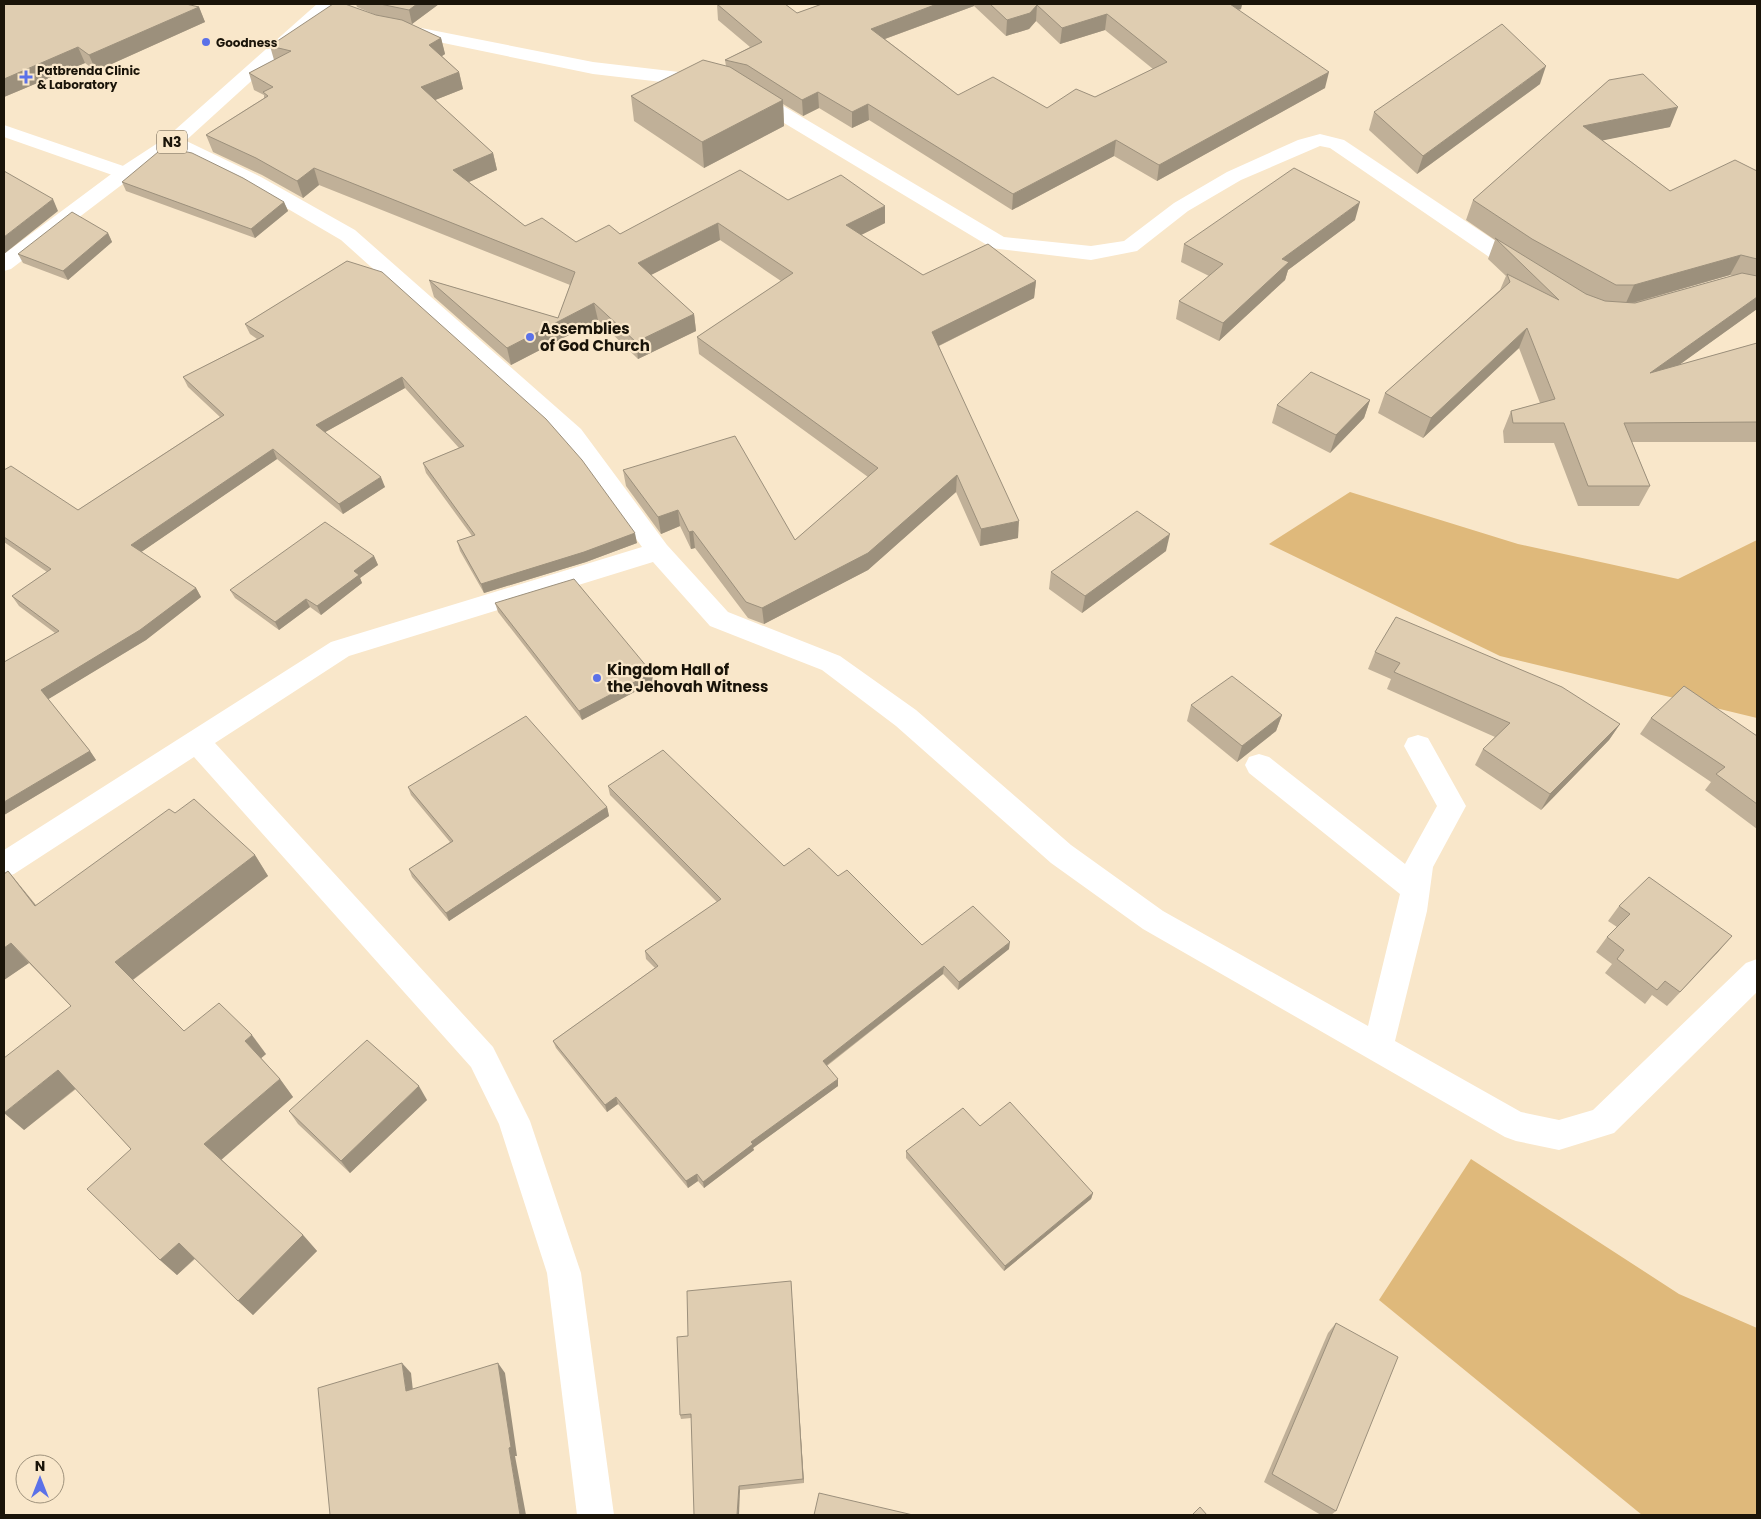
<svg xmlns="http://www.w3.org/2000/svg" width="1761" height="1519" font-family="Poppins,sans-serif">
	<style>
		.green { fill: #dfb97b }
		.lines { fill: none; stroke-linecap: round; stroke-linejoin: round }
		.street { fill: #fff; fill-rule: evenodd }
		.primary { fill: #fff; fill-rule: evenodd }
		.wall { fill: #c0b098; fill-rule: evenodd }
		.shaded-wall { fill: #9c907c }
		.building { fill: #dfcdb1; stroke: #9c907c }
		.poi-dot { fill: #5b71e8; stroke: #f9e7ca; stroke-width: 2 }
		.labels { text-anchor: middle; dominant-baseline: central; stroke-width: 4.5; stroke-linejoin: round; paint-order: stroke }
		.far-poi-label { font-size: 12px; font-weight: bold; fill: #1a1409; stroke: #f9e7ca; text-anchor: start }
		.shield { fill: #f9e7ca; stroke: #5d5343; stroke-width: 1 }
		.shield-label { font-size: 14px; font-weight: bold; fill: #1a1409 }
		.poi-label { font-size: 15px; font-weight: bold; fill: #1a1409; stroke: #f9e7ca; text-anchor: start }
	</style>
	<rect width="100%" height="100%" fill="#f9e7ca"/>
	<g class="green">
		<path d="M1350,492L1518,544L1678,579L1757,540V718L1500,656L1269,544Z"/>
		<path d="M1471,1159L1679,1294L1757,1328V1515H1642L1379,1300Z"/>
	</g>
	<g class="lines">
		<g class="street">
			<path d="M401,24L593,62L679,72L713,74L715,78L713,82L679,84L593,74L395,33L392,29L395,25Z"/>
			<path d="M753,90L760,92L1004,237L1091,246L1124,241L1174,203L1227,172L1298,140L1320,134L1344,140L1530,264L1533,269L1530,274L1522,276L1514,274L1330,148L1320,146L1241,180L1188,211L1137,251L1091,260L999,249L992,248L746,100L743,96L746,92Z"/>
			<path d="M4,125L132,169L135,173L132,177L125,179L118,177L4,137Z"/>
			<path d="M174,135L261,177L355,230L581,429L667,545L728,612L840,656L916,710L1071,845L1163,911L1368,1026L1400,894L1249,773L1245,765L1249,757L1259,754L1269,757L1405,864L1437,806L1404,746L1408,738L1418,735L1428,738L1466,806L1433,867L1427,911L1395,1041L1521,1112L1559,1120L1593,1110L1746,963L1757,959V992L1614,1133L1559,1150L1516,1141L1505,1137L1143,929L1051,863L896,726L822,670L710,626L653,562L349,656L215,743L493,1047L530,1121L581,1273L614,1515H577L547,1273L499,1124L471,1067L194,757L14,874L4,877V850L331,642L642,547L565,441L341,240L247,185L167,145L164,141L167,137Z"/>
		</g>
		<path class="primary" d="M317,4H336L181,145L132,177L11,269L4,271V254L118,169L167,137Z"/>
	</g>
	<g class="wall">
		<path d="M4,4L199,7L205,22L96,71L85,63L4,97Z"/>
		<path d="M356,4H439L412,24H410L441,38L445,54L442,56L459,72L463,89L435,100L493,153L497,170L469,182L525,226L576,242L620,234L788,200L885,223L861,235L923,275L1036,281L1034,298L939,346L1018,538L980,546L956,492L868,570L764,624L748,618L695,548L691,549L680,526L661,534L626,486L623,470L795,540L868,477L699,354L697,337L781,281L720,240L651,275L694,314L696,331L638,359L598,320L511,365L434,297L429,280L558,318L570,285L319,185L303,198L262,175L213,152L206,135L264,98V95L254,90L249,73L274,60L270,46L376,15L357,7Z"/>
		<path d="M717,4L797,13L822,4H1242L1241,9L1238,10L1325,88L1157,181L1114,156L1012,210L869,120L852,128L819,108L803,116L783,104L784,126L704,168L634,121L631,96L726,66L725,60L750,47L718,20ZM974,6L1006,36L1029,29L1036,21L1060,44L1105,30L1153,69L1095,97L1047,108L958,95L885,39Z"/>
		<path d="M1609,80L1670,127L1602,140L1670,191L1757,171V309L1679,365L1757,343V442H1632L1650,486L1639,506H1578L1554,443H1504L1503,431L1511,411L1540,403L1519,348L1423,438L1378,413L1385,393L1500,290L1506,276L1488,259L1495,240L1466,220L1473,200ZM1730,275L1732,276L1633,303Z"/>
		<path d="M1540,84L1417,174L1369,130L1374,112Z"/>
		<path d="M122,182L284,202L288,211L255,238L126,191Z"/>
		<path d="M1355,220L1288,270L1285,280L1219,341L1176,319L1179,301L1209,276L1181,262L1184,244Z"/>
		<path d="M108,233L112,242L68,280L23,263L18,254Z"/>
		<path d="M347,261L637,543L586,562L484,593L460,551L457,541L472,536L426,473L423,463L459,448L405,388L325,432L385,487L343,514L277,459L141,552L196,588L201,597L146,640L48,699L90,751L96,760L4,815L55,633L19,606L12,596L47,572L4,542V470L78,510L220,417L188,387L183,377L257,339L250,334L245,324Z"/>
		<path d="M1370,400L1364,418L1330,453L1272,423L1277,405Z"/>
		<path d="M1166,551L1082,613L1049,589L1051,572Z"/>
		<path d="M374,556L378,565L360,578L362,583L321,615L310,607L279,630L235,598L230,590Z"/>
		<path d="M495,603L653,682L582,720L498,612Z"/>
		<path d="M1375,652L1620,724L1609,740L1541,810L1475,765L1483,749L1495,737L1387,689L1391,679L1368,669Z"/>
		<path d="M1191,705L1282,715L1276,731L1237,762L1187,721Z"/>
		<path d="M1651,718L1757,736V829L1705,790L1711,782L1640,734Z"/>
		<path d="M608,786L784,866L838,876L922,945L1009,949L958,990L943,974L827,1066L838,1086L753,1148L754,1150L704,1188L698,1181L688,1188L618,1104L607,1112L556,1048L553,1041L655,968L646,959L645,951L717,902L610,795Z"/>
		<path d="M408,787L607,807L609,816L449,921L412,877L409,869L450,842L411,795Z"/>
		<path d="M175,813L255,855L268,876L133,980L184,1031L266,1054L261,1058L280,1079L293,1097L221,1159L303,1235L317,1251L253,1315L195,1259L177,1275L160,1260L131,1149L76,1089L24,1130L71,1006L29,963L4,980V874L8,871L36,905Z"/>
		<path d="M1619,906L1732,936L1667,1006L1652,995L1645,1004L1605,973L1612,964L1596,952L1607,937L1617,927L1608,921Z"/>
		<path d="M427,1100L350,1173L298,1124L289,1111Z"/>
		<path d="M980,1126L1093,1193L1091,1199L1004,1271L906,1158V1151Z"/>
		<path d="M791,1287L804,1483L740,1490L691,1418L681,1419L680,1415L688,1336Z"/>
		<path d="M1336,1323V1511L1331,1515H1321L1264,1482L1328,1333Z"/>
	</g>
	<g class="shaded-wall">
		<path d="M417,4H439L412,24L409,10Z"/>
		<path d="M937,4H974V6L871,44V29Z"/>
		<path d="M1222,4H1242L1241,9L1220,15Z"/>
		<path d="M1037,5L1036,21L1029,29L1006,36L1007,20Z"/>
		<path d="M199,7L205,22L96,71L89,55Z"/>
		<path d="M1107,14L1105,30L1060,44L1062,28Z"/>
		<path d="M441,38L445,54L433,62L429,45Z"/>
		<path d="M78,47L85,63L4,97V79Z"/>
		<path d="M1546,66L1540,84L1417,174L1423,156Z"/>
		<path d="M459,72L463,89L425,104L421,87Z"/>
		<path d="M1329,72L1325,88L1157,181L1159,165Z"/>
		<path d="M818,92L819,108L803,116L802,100Z"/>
		<path d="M783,100L784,126L704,168L702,142Z"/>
		<path d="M868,104L869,120L852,128V112Z"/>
		<path d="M1678,107L1670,127L1575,146L1583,126Z"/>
		<path d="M1116,140L1114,156L1012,210L1013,194Z"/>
		<path d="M493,153L497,170L457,187L453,170Z"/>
		<path d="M314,168L319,185L303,198L297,181Z"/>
		<path d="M53,199L58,211L4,254V237Z"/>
		<path d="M284,202L288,211L255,238L251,229Z"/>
		<path d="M1360,202L1355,220L1288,270L1285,280L1219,341L1223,323L1282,259Z"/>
		<path d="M885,206V223L847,242L846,225Z"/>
		<path d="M718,223L720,240L641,280L638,263Z"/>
		<path d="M108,233L112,242L68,280L63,271Z"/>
		<path d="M1741,255L1730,275L1625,305L1634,285Z"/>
		<path d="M1036,281L1034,298L932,349V332Z"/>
		<path d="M1757,297V309L1640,393L1650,373Z"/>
		<path d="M594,303L598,320L511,365L507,348Z"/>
		<path d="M694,314L696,331L638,359L636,342Z"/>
		<path d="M1527,328L1519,348L1423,438L1431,418Z"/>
		<path d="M402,377L405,388L320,435L316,425Z"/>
		<path d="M1370,400L1364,418L1330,453L1336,435Z"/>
		<path d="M273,449L277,459L137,555L131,545Z"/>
		<path d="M957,475L956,492L868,570L764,624L762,608Z"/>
		<path d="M381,477L385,487L343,514L339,504Z"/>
		<path d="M678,510L680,526L661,534L658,517Z"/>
		<path d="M1019,521L1018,538L980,546L981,529Z"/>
		<path d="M693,531L695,548L691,549L689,532Z"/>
		<path d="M635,533L637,543L586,562L484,593L481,584Z"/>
		<path d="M1170,534L1166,551L1082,613L1085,596Z"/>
		<path d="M374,556L378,565L360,578L362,583L321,615L317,606L354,571Z"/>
		<path d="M196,588L201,597L146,640L47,700L41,690Z"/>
		<path d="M306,599L310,607L279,630L275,622Z"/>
		<path d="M652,673L653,682L582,720L579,711Z"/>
		<path d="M1282,715L1276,731L1237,762L1242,746Z"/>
		<path d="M1620,724L1609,740L1541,810L1550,794Z"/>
		<path d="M90,751L96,760L4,815V802Z"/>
		<path d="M607,807L609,816L449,921L446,913Z"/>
		<path d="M255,855L268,876L131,981L115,962Z"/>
		<path d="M8,871L25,892L52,926L35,906Z"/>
		<path d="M1732,936L1719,951L1667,1006Z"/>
		<path d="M1010,942L1009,949L958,990L959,982Z"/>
		<path d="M11,943L29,963L4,980V948Z"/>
		<path d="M944,966L943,974L823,1068V1061Z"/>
		<path d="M252,1035L266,1054L259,1060L245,1041Z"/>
		<path d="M58,1070L76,1088L24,1130L4,1113Z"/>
		<path d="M280,1079L293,1097L220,1161L204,1144Z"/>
		<path d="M838,1079V1086L753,1148L754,1150L704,1188L703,1182L751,1142Z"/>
		<path d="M419,1086L427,1100L350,1173L341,1161Z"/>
		<path d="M616,1097L618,1104L607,1112L605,1105Z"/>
		<path d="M697,1174L698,1181L688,1188L686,1181Z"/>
		<path d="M1093,1193L1091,1199L1004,1271L1005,1266Z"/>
		<path d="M303,1235L317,1251L253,1315L238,1301Z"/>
		<path d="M179,1243L195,1258L177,1275L160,1260Z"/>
		<path d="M791,1281V1287L804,1483L803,1479Z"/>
		<path d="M402,1363L411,1373L414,1400L406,1391Z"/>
		<path d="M498,1363L505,1373L517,1456H515L526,1515H520L509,1448Z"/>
		<path d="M739,1486L740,1490L739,1515H737Z"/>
	</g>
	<g class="building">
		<path d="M4,4H186L199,7L89,55L78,47L4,79Z"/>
		<path d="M333,4H345L376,15L402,20L441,38L429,45L459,72L421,87L493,153L453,170L525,226L542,218L576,242L609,225L620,234L740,170L788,200L841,175L885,206L846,225L923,275L988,244L1036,281L932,332L1019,521L981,529L957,475L868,553L762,608L746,602L693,531L689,532L678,510L658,517L623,470L735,436L795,540L878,468L697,337L793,273L718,223L638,263L694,314L636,342L594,303L507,348L429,280L558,318L575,272L314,168L297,181L256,158L206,135L268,96L263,92L273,87L249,73L291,51L270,46Z"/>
		<path d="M380,4H417L409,10Z"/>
		<path d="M717,4H785L797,13L822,4H937L871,29L958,95L993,77L1047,108L1076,89L1095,97L1167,62L1107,14L1062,28L1037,5L1030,13L1007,20L990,4H1230L1329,72L1159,165L1116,140L1013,194L868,104L852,112L818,92L802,100L747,65L725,60L762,42Z"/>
		<path d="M1502,24L1546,66L1423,156L1374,112Z"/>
		<path d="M703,60L730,67L783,100L702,142L631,96Z"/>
		<path d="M1643,74L1678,107L1583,126L1670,191L1735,160L1757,171V259L1741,255L1634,285H1616L1532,239L1473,200L1609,80Z"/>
		<path d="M164,147L192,153L243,178L284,202L251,229L122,182Z"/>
		<path d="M1294,168L1360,202L1282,259L1289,262L1223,323L1179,301L1223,264L1184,244Z"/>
		<path d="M4,171L53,199L4,237Z"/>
		<path d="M72,212L108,233L63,271L18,254Z"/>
		<path d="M1495,238L1586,294L1605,301L1635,303L1742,273L1757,276V297L1650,373L1757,343V422L1624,423L1650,486H1588L1564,423H1513L1511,411L1555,399L1527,328L1431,418L1385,393L1510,282L1507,274L1559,300Z"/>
		<path d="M347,261L382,272L546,419L582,460L635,533L584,552L481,584L457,541L475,535L423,463L464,446L402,377L316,425L381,477L339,504L273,449L131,545L196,588L140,630L41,690L90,751L4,802V662L59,631L12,596L51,569L4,537V470L11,466L78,510L224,415L183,377L264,336L245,324Z"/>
		<path d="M1311,372L1370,400L1336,435L1277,405Z"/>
		<path d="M1137,511L1170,534L1085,596L1051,572Z"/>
		<path d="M325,522L374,556L354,571L359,575L317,606L306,599L275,622L230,590Z"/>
		<path d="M574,579L652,673L579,711L495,603Z"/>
		<path d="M1396,617L1562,687L1620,724L1550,794L1483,749L1510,723L1394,672L1400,663L1375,652Z"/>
		<path d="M1232,676L1282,715L1242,746L1191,705Z"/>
		<path d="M1684,686L1757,736V804L1716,774L1725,767L1651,718Z"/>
		<path d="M526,716L607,807L446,913L409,869L453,841L408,787Z"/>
		<path d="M663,750L784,866L809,848L838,876L847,870L922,945L973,906L1010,942L959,982L944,966L823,1061L838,1079L751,1142L753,1144L703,1182L697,1174L686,1181L616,1097L605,1105L553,1041L658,966L645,951L721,899L608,786Z"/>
		<path d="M194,799L255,855L115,962L184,1031L219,1003L252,1035L245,1041L280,1079L204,1144L303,1235L238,1301L179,1243L160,1260L87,1189L131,1149L58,1070L4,1113V1058L71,1006L11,943L4,948V874L8,871L35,906L169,809L175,813Z"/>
		<path d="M1649,877L1732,936L1680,992L1665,981L1657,990L1617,959L1624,950L1607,937L1630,914L1619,906Z"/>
		<path d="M367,1040L419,1086L341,1161L289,1111Z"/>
		<path d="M1010,1102L1093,1193L1005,1266L906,1151L963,1108L980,1126Z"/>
		<path d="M791,1281L803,1479L739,1486L737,1515H694L691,1414L680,1415L677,1337L688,1336L687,1291Z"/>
		<path d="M1336,1323L1398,1357L1336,1511L1272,1474Z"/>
		<path d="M402,1363L406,1391L498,1363L511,1447L509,1448L520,1515H330L318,1388Z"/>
		<path d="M819,1493L913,1515H814Z"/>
		<path d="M1200,1507L1207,1515H1192Z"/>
	</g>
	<g class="poi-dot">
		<circle cx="206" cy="42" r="5"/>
		<path d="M23.5 69.5h5v5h5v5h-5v5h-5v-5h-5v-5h5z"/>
		<circle cx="530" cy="337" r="5"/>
		<circle cx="597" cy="678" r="5"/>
	</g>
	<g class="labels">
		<g class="far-poi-label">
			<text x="216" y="42">Goodness</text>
			<text x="37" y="70">Patbrenda Clinic<tspan x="37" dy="14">&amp; Laboratory</tspan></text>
		</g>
		<rect class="shield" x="157" y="130.5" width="30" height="23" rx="4"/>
		<g class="shield-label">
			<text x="172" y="142">N3</text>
		</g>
		<g class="poi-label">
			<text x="540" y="328">Assemblies<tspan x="540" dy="17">of God Church</tspan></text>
			<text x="607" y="669">Kingdom Hall of<tspan x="607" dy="17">the Jehovah Witness</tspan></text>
		</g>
	</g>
	<rect width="1761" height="1519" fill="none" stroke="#1a1409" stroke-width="10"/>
	<g transform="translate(40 1479)"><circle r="24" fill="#f9e7ca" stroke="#a0937d"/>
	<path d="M0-4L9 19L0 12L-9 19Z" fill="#5b71e8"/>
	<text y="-8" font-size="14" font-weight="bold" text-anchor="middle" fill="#1a1409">N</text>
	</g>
</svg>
